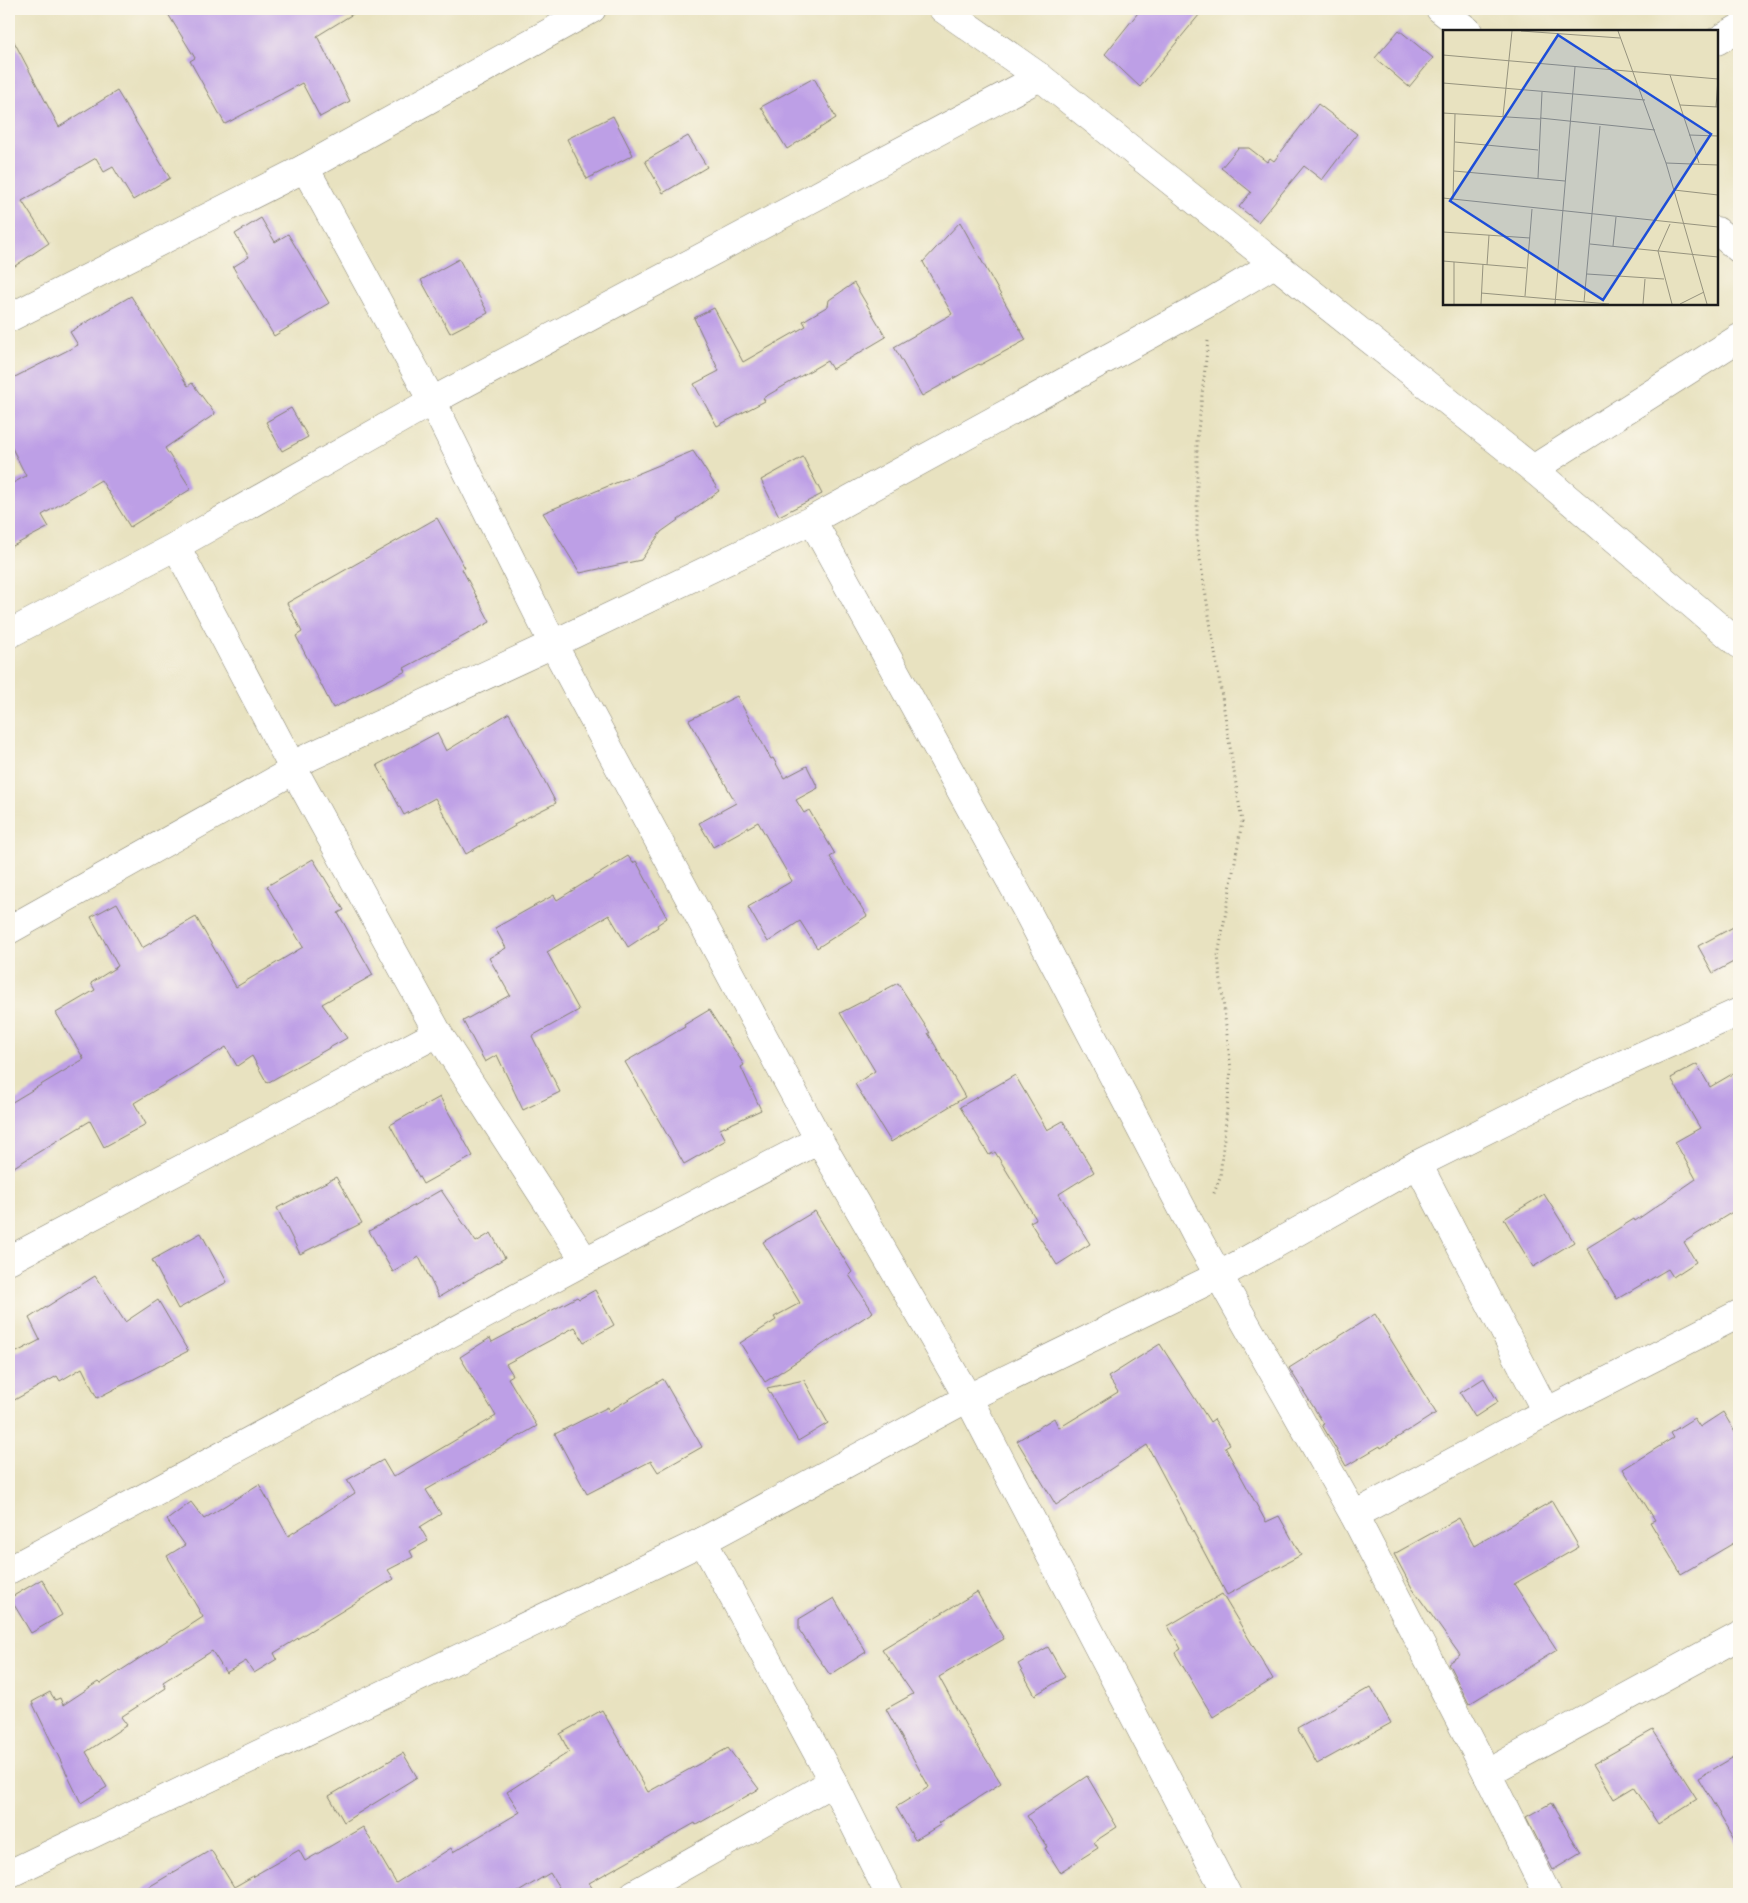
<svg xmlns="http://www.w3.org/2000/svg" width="1748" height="1903" font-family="Mynerve,sans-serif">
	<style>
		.building { fill: #bd9fe6 }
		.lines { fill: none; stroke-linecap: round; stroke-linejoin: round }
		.minor-casing { stroke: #827f6e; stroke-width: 29 }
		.path { stroke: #827f6e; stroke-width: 3; stroke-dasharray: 1 4; stroke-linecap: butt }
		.minor { stroke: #fff; stroke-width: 28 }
		.inset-road { fill: none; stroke: #96937e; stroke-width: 1 }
		.view { fill: #1d4ed8; fill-opacity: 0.15; stroke: #1d4ed8; stroke-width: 2.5 }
		.inset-edge { fill: none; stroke: #1c1c1c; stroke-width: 2.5 }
	</style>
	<rect width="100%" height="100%" fill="#fbf7ec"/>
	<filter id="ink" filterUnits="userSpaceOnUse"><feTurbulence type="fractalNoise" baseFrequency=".02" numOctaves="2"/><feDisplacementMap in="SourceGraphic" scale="10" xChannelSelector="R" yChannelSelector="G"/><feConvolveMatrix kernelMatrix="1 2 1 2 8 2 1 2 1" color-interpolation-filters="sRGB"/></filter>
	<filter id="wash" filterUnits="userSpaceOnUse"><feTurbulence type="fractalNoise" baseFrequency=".0096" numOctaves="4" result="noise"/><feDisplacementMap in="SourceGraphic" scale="20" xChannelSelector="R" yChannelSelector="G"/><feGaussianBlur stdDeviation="1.12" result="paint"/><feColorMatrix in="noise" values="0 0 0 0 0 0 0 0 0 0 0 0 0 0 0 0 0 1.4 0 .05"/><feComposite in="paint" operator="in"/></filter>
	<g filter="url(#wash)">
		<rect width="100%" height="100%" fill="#e8e2c0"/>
		<g id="blocks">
			<g class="building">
				<path d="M165,9H361L317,36L350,101L320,117L302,83L225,124L190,61L195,58Z"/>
				<path d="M1141,9H1204L1140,87L1105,54Z"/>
				<path d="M1399,30L1433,58L1409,87L1375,58Z"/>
				<path d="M9,32L59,127L117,91L170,178L133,200L113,167L104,172L96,158L22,201L49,243L9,270Z"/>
				<path d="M814,78L836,118L787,149L761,107Z"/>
				<path d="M1318,104L1357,134L1322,180L1304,166L1258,222L1239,207L1251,192L1221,168L1238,148H1249L1267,162L1270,158L1274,161Z"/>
				<path d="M613,116L633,155L587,179L567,139Z"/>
				<path d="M688,136L707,167L663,193L645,161Z"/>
				<path d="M261,218L275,242L288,234L329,303L274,336L233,267L249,257L235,234Z"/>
				<path d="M960,222L1026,340L980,365L979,364L922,396L894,347L952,314L923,262Z"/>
				<path d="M459,259L488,313L450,333L421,280Z"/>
				<path d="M854,283L886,337L832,369L827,361L763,398L765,401L717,426L694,384L719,371L694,318L714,308L743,362L806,326L803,321L828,306L829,300Z"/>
				<path d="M131,296L188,386L192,383L215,414L165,448L191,489L130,527L101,480L42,515L49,527L9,548V485L26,476L9,442V380L78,345L70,332Z"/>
				<path d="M291,408L308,437L282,451L266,422Z"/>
				<path d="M693,451L719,491L661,532L641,560L580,573L543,513Z"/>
				<path d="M803,457L822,494L779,516L761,480Z"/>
				<path d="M437,518L465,568L462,569L490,622L404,668L406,671L333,708L296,636L302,632L287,603Z"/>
				<path d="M737,696L771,759L773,758L784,778L807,766L818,788L796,800L804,813L809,810L835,854L830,857L867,916L817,948L800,921L768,942L748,907L792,881L758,822L713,847L699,823L736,803L689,720Z"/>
				<path d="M509,713L556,803L514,824L515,826L466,854L435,798L404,815L377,765L437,733L446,751Z"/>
				<path d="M628,856L633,863L636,861L667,918L657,925L658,927L628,947L609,915L547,952L579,1010L532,1036L560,1092L523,1110L497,1055L485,1062L463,1021L510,995L489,958L506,948L495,928L554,895L557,900Z"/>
				<path d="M313,859L344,910L338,913L373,975L322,1004L347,1038L267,1083L252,1056L237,1066L226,1047L134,1103L146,1124L104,1147L90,1121L9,1170V1104L84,1059L56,1013L95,990L91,983L118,966L91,917L117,903L142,948L196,917L236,987L303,947L267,886Z"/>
				<path d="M1739,924V959L1713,973L1698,946Z"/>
				<path d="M898,983L930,1033H928L965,1097L891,1142L855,1084L875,1071L840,1013Z"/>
				<path d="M709,1010L744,1065L741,1067L761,1110L720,1129L726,1140L684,1164L625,1062L685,1027L684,1025Z"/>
				<path d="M1697,1064L1710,1087L1739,1070V1208L1684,1242L1696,1262L1673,1277L1668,1269L1617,1299L1587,1248L1634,1219L1635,1221L1696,1179L1675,1142L1700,1128L1671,1078Z"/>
				<path d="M1015,1075L1047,1130L1063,1121L1094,1172L1059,1194L1090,1244L1057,1265L1030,1222L1036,1219L995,1152L989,1155L960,1107Z"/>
				<path d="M440,1097L473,1156L423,1184L390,1125Z"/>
				<path d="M336,1177L362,1223L300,1254L277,1208Z"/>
				<path d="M441,1190L476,1242L491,1233L505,1258L439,1297L419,1257L393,1272L369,1231Z"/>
				<path d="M1544,1194L1574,1242L1533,1267L1504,1219Z"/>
				<path d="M815,1211L852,1272L849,1275L873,1312L765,1382L740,1343L776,1320L774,1317L800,1303L763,1242Z"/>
				<path d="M201,1233L227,1282L178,1309L152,1260Z"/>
				<path d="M95,1276L125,1322L158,1300L188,1351L97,1398L82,1368L60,1381L57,1376L9,1403V1356L40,1340L29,1318Z"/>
				<path d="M595,1290L614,1325L584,1342L575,1327L506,1364L513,1375L508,1378L537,1426L426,1490L441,1514L420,1527L428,1541L410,1551L413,1557L388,1570L394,1579L274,1653L277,1659L254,1673L246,1661L226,1673L212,1651L163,1682L166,1688L121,1717L127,1725L86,1752L107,1787L81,1803L32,1702L50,1692L55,1700L60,1698L63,1705L98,1682L100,1684L203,1617L167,1556L185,1545L167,1520L191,1502L204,1519L259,1484L288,1536L355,1493L347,1480L383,1460L393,1477L496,1416L460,1357L490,1338L492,1342L577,1297L579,1299Z"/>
				<path d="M1375,1314L1436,1413L1381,1448L1380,1446L1346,1466L1322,1425L1324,1424L1289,1368Z"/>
				<path d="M1160,1344L1210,1422L1214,1419L1230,1444L1225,1447L1266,1522L1279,1516L1301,1555L1227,1595L1147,1445L1056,1505L1017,1441L1054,1418L1059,1428L1118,1392L1108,1377Z"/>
				<path d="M1484,1378L1498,1402L1475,1417L1460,1393Z"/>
				<path d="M663,1379L702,1447L658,1472L651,1461L587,1494L555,1434L608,1407L609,1411Z"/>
				<path d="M804,1380L828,1423L798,1441L767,1388Z"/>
				<path d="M1723,1412L1739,1439V1540L1681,1574L1650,1522L1655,1520L1623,1469L1673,1438L1670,1433L1694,1418L1700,1427Z"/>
				<path d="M1552,1501L1579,1547L1514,1584L1557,1650L1469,1704L1448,1663L1460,1655L1412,1588L1394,1554L1459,1518L1474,1546Z"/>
				<path d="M42,1579L62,1615L31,1633L10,1598Z"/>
				<path d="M977,1592L1004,1639L939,1677L972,1737L1001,1783L938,1823L940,1825L915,1840L896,1807L929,1787L886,1709L913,1694L882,1649Z"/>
				<path d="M1222,1594L1273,1679L1213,1717L1175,1653L1181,1649L1168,1626Z"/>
				<path d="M834,1598L866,1652L830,1675L799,1630V1619Z"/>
				<path d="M1048,1647L1065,1677L1035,1695L1018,1664Z"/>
				<path d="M1371,1687L1391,1723L1317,1764L1297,1728Z"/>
				<path d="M602,1710L648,1792L728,1748L759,1789L696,1825L695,1823L589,1883L596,1894H563L550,1873L515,1894H137L211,1850L234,1887L299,1850L305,1861L363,1827L396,1883L451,1848L453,1852L520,1812L507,1792L569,1752L560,1734Z"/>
				<path d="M1653,1730L1697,1799L1658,1824L1634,1787L1614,1799L1593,1764Z"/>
				<path d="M403,1753L417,1777L344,1822L329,1796Z"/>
				<path d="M1739,1754V1846L1698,1778Z"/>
				<path d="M1087,1776L1117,1827L1094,1842L1098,1848L1060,1872L1045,1848L1047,1847L1027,1816Z"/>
				<path d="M1551,1803L1581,1853L1553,1870L1526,1817Z"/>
			</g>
		</g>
	</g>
	<g filter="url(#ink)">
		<use href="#blocks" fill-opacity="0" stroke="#827f6e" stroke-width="1"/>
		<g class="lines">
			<defs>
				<g id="minor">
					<path d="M943,9L1040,77L1533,469L1739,644"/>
					<path d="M1440,9L1468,31"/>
					<path d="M1717,41L1739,28"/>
					<path d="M305,168L432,401L553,644L819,1140L968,1398L1227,1894"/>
					<path d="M1717,231L1739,249"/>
					<path d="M9,318L305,168L592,9"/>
					<path d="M1533,469L1739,338"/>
					<path d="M812,520L1027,911L1197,1237L1354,1515L1487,1773L1547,1894"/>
					<path d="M176,546L294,770L438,1033L585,1261"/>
					<path d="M9,634L176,546L432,401L1040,77"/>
					<path d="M292,765L553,644L812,520L1212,301L1274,264"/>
					<path d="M9,930L294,770"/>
					<path d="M1418,1164L1546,1412"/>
					<path d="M9,1260L438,1033"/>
					<path d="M1354,1515L1546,1412L1739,1314"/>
					<path d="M703,1541L833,1782L889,1894"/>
					<path d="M9,1570L585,1261L819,1140"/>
					<path d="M1487,1773L1739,1636"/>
					<path d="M9,1874L703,1541L968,1398L1220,1275L1418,1164L1572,1087L1739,1012"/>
					<path d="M634,1894L833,1782"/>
				</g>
			</defs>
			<use href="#minor" class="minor-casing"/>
			<path class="path" d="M1208,341L1197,440V540L1242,822L1218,956L1231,1070L1220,1177L1213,1196"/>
			<use href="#minor" class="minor"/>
		</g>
	</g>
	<g transform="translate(1443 30)">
		<rect width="275" height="275" fill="#e8e2c0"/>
		<path class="inset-road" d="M78,1L177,8M175,1L223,133L264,274M0,25L275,49M227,45L256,133M0,53L202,70M237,75L275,77M273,77L275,48M0,83L97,89M60,86L69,1M97,88L212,100M246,105L275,106M12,112L95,120M223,133L275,135M11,141L122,151M95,148L99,62M231,160L275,165M0,168L275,197M10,169L12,84M227,194L215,221L229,274M0,202L87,208M147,214L275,227M170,216L173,187M0,231L83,238M11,232V274M44,235L46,205M144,244L221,249M38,263L166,274M82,266L89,179M141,272L157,96M38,274L40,234M112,274L132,37M200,274L202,249M237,274L261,262"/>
		<path class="view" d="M115,5L268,104L160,270L7,171Z"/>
		<rect width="275" height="275" class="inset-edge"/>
	</g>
	<rect width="1748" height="1903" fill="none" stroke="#fbf7ec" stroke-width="30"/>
</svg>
